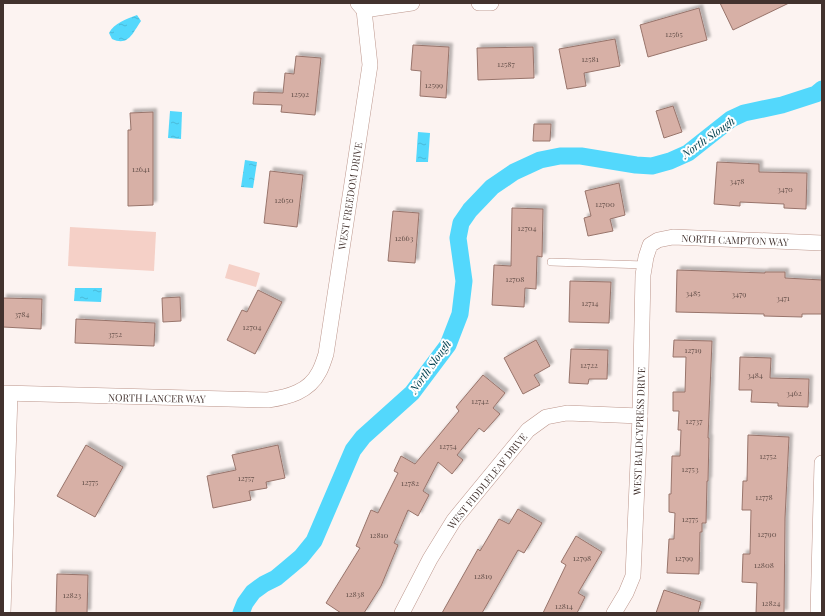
<svg xmlns="http://www.w3.org/2000/svg" width="825" height="616" font-family="'Playfair Display',serif">
	<style>
		.grass { fill: #f5d0c7 }
		.water { fill: url(#water-ripples) }
		.lines { fill: none; stroke-linecap: round; stroke-linejoin: round }
		.canal { stroke: #53d8fc; stroke-width: 17 }
		.building { fill: #d7b0a6; stroke: #98746b; filter: url(#shadow) }
		.service-casing { stroke: #bc968c; stroke-width: 8 }
		.minor-casing { stroke: #bc968c; stroke-width: 16 }
		.service { stroke: #fff; stroke-width: 7 }
		.minor { stroke: #fff; stroke-width: 15 }
		.labels { text-anchor: middle; dominant-baseline: central; stroke-width: 4; stroke-linejoin: round; paint-order: stroke }
		.number-label { font-size: 8px; fill: #67524c }
		.street-label { font-size: 10px; fill: #42322e; stroke: #fff }
		.water-label { font-size: 11px; font-style: italic; fill: #02404f; stroke: #fff }
	</style>
	<defs>
		<pattern id="water-ripples" width="26" height="14" patternUnits="userSpaceOnUse"><rect width="26" height="14" fill="#53d8fc"/><path d="M2 4q2-2 4 0t4 0M15 11q2-2 4 0t4 0" fill="none" stroke="#4abad8"/></pattern>
		<filter id="shadow"><feDropShadow dx="3.5" dy="-3.5" stdDeviation="1" flood-color="#0004"/></filter>
	</defs>
	<rect width="100%" height="100%" fill="#fcf3f1"/>
	<g class="grass">
		<path d="M70,227L156,232L154,271L68,266Z"/>
		<path d="M229,264L260,273L256,287L225,278Z"/>
	</g>
	<g class="water">
		<path d="M137,15L141,21C133,32 129,47 112,39L109,33C114,23 127,19 137,15Z"/>
		<path d="M170,111L182,112L181,139L168,138Z"/>
		<path d="M418,132L430,133L428,162H416Z"/>
		<path d="M245,160L257,162L253,188L241,187Z"/>
		<path d="M75,288H102L101,302L74,301Z"/>
	</g>
	<g class="lines">
		<path class="canal" d="M241,613L245,603L253,592L264,584L276,578L288,568L301,557L314,541L353,450L363,437L412,393L448,345L460,314L464,281L458,238L461,223L470,210L492,187L514,172L540,160L560,156H581L636,165L652,166L670,161L688,153L731,119L744,113L782,105L816,94L822,89"/>
	</g>
	<g class="building">
		<path d="M720,3H789L733,30Z"/>
		<path d="M699,8L707,40L648,57L640,25Z"/>
		<path d="M615,39L620,66L584,73L586,86L567,89L559,49Z"/>
		<path d="M413,45L449,47L446,98L420,96L421,71L411,70Z"/>
		<path d="M533,47L534,78L478,80L477,48Z"/>
		<path d="M296,56L321,58L315,115L281,112L282,105L253,104L254,92L283,93L285,73L294,74Z"/>
		<path d="M673,106L682,132L664,138L656,111Z"/>
		<path d="M153,112V205L128,206V130H131L130,113Z"/>
		<path d="M534,124H551L550,141H533Z"/>
		<path d="M717,162L759,164V172L807,173L806,209L784,208V204L740,202V206L714,204Z"/>
		<path d="M270,171L303,175L297,227L264,223Z"/>
		<path d="M619,183L625,215L610,219L613,231L588,236L584,218L591,216L585,191Z"/>
		<path d="M512,208L543,209L542,257L537,256L536,289L525,288L524,307L492,305L494,265L511,266Z"/>
		<path d="M393,211L419,213L415,263L388,261Z"/>
		<path d="M677,270L765,273V272H785V278L822,280V314H802V317L764,316V314L676,312Z"/>
		<path d="M570,281L611,282L609,323L569,322Z"/>
		<path d="M258,290L282,302L255,354L227,340L242,310L247,312Z"/>
		<path d="M180,297L181,321L163,322L162,298Z"/>
		<path d="M3,298L42,299L41,329L3,327Z"/>
		<path d="M76,319L155,323L154,346L75,343Z"/>
		<path d="M536,340L550,366L534,375L540,385L523,394L504,358Z"/>
		<path d="M674,340L712,341L708,438H709L708,481H707L706,523H702V532H700L699,574L667,573L669,539H674L675,513L669,512V494H671L672,456H680L681,430H678L679,411H673V392H685L686,357H673Z"/>
		<path d="M571,349L608,350L607,379H589L588,384L569,383Z"/>
		<path d="M740,357L771,358L770,378L809,379L808,407L778,406V403L751,402L752,390H739Z"/>
		<path d="M483,375L505,393L493,408L500,414L484,432L479,428L457,455L463,460L452,474L438,462L423,491L429,495L418,516L408,510L394,543L398,545L381,586L364,613H341L326,603L360,548L356,546L371,510L378,513L398,473L394,471L401,456L415,464L459,411L456,407Z"/>
		<path d="M748,435L789,437L785,518L784,613H756L757,583L742,582L743,554H750L751,510H742L743,481H747Z"/>
		<path d="M86,445L123,467L95,517L57,496Z"/>
		<path d="M278,445L285,478L266,482L267,488L249,491L251,500L213,508L207,476L236,470L232,455Z"/>
		<path d="M518,509L542,523L524,553L518,550L482,613H442L478,549L480,551L499,519L509,524Z"/>
		<path d="M576,536L602,552L578,593L585,597L577,613H543L566,565L561,562Z"/>
		<path d="M57,574L88,575L87,613H56Z"/>
		<path d="M664,590L701,602L698,613H656Z"/>
	</g>
	<g class="lines">
		<defs>
			<path id="service" d="M551,262L645,265"/>
			<g id="minor">
				<path d="M479,3H491"/>
				<path d="M364,10L412,3"/>
				<path d="M3,393L268,400C288,397 309,392 319,372C322,367 324,360 326,354L370,65L364,10L358,3"/>
				<path d="M3,613L10,394"/>
				<path d="M402,613L430,559L454,520L528,430L546,417L567,413L640,416"/>
				<path d="M614,613L626,593L633,576L640,416L643,275L646,257L650,245L658,240L673,237L822,243"/>
				<path d="M818,613L822,463"/>
			</g>
		</defs>
		<use href="#service" class="service-casing"/>
		<use href="#minor" class="minor-casing"/>
		<use href="#service" class="service"/>
		<use href="#minor" class="minor"/>
	</g>
	<g class="labels">
		<g class="number-label">
			<text x="674" y="33">12565</text>
			<text x="590" y="58">12581</text>
			<text x="506" y="63">12587</text>
			<text x="434" y="84">12599</text>
			<text x="300" y="93">12592</text>
			<text x="141" y="168">12641</text>
			<text x="737" y="180">3478</text>
			<text x="785" y="188">3470</text>
			<text x="284" y="199">12650</text>
			<text x="605" y="203">12700</text>
			<text x="527" y="227">12704</text>
			<text x="404" y="237">12663</text>
			<text x="515" y="278">12708</text>
			<text x="693" y="292">3485</text>
			<text x="739" y="293">3479</text>
			<text x="783" y="297">3471</text>
			<text x="590" y="302">12714</text>
			<text x="22" y="313">3784</text>
			<text x="252" y="326">12704</text>
			<text x="115" y="333">3752</text>
			<text x="693" y="349">12719</text>
			<text x="589" y="364">12722</text>
			<text x="755" y="374">3484</text>
			<text x="794" y="392">3462</text>
			<text x="480" y="400">12742</text>
			<text x="694" y="420">12737</text>
			<text x="448" y="445">12754</text>
			<text x="768" y="455">12752</text>
			<text x="690" y="468">12753</text>
			<text x="246" y="477">12757</text>
			<text x="90" y="481">12775</text>
			<text x="410" y="482">12782</text>
			<text x="764" y="496">12778</text>
			<text x="690" y="518">12775</text>
			<text x="767" y="533">12790</text>
			<text x="379" y="534">12810</text>
			<text x="582" y="557">12798</text>
			<text x="684" y="557">12799</text>
			<text x="764" y="564">12808</text>
			<text x="483" y="575">12819</text>
			<text x="355" y="593">12838</text>
			<text x="72" y="594">12823</text>
			<text x="771" y="602">12824</text>
			<text x="564" y="605">12814</text>
		</g>
		<g class="street-label">
			<text transform="translate(350 196) rotate(-81)">WEST FREEDOM DRIVE</text>
			<text transform="translate(735 240) rotate(2)">NORTH CAMPTON WAY</text>
			<text transform="translate(157 398) rotate(1)">NORTH LANCER WAY</text>
			<text transform="translate(639 431) rotate(-88)">WEST BALDCYPRESS DRIVE</text>
			<text transform="translate(487 481) rotate(-51)">WEST FIDDLELEAF DRIVE</text>
		</g>
		<g class="water-label">
			<text transform="translate(708 137) rotate(-35)">North Slough</text>
			<text transform="translate(430 366) rotate(-54)">North Slough</text>
		</g>
	</g>
	<rect width="825" height="616" fill="none" stroke="#42322e" stroke-width="8"/>
</svg>
